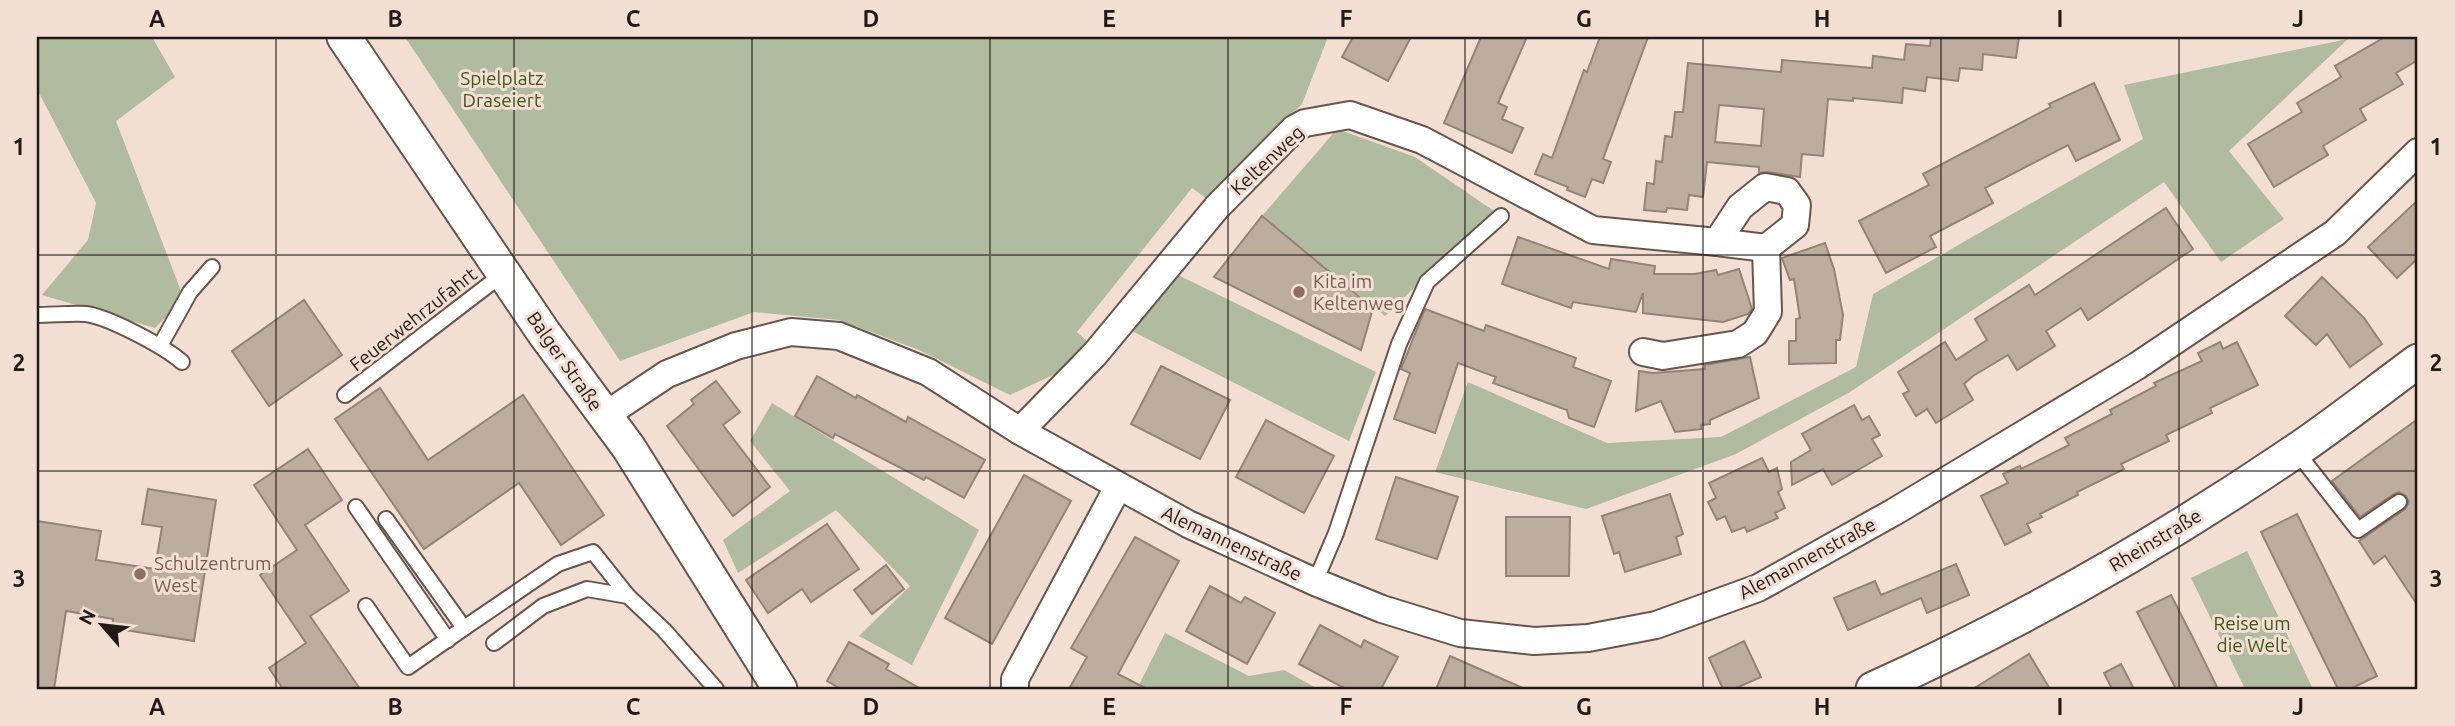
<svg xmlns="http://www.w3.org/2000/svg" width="2455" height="726" font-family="Ubuntu,sans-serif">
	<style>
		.green { fill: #b1bb9f }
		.building { fill: #bdad9f; stroke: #938476; stroke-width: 2; fill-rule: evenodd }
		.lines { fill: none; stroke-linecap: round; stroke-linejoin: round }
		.service-casing { stroke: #68564d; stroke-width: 18 }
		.minor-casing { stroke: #68564d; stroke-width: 30 }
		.tertiary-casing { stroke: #68564d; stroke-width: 37 }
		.service { stroke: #fff; stroke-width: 14 }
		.minor { stroke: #fff; stroke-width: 26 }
		.tertiary { stroke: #fff; stroke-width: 33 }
		.grid { fill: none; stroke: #211a16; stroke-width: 2; stroke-opacity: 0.55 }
		.education-dot { fill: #8d6e63; stroke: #f2ded3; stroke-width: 2.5 }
		.labels { text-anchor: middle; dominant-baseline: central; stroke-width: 6; stroke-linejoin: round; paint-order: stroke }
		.park-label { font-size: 19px; fill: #445617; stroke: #f2ded3 }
		.street-label { font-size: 19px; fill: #211a16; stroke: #f2ded3 }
		.education-label { font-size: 19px; fill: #785e54; stroke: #f2ded3; text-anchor: start }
		.neatline { fill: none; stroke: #211a16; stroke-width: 2.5 }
		.grid-label { font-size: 23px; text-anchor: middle; font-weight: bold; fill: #211a16 }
	</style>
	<rect width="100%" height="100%" fill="#f2ded3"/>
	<g class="green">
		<path d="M37,37H152L175,77L116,121L184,299L155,328L42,295L88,240L96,203L37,89Z"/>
		<path d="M405,37H1328L1302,104L1207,199L1192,188L1077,332L1088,342L1055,374L1010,395L919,350L839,320L754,312L620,361Z"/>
		<path d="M2348,39L2229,151L2284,219L2221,262L2164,182L1850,392L1736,454L1586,509L1435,472L1468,382L1607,443L1721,437L1856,367L1873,294L2143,139L2124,85Z"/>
		<path d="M1337,129L1415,157L1494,211L1385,316L1262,216Z"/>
		<path d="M1178,275L1376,372L1349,441L1130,330Z"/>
		<path d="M772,403L979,530L912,665L859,636L910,586L836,510L738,573L723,540L790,491L750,441Z"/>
		<path d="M2247,551L2313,689H2245L2191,578Z"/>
		<path d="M1165,633L1249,676L1284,670L1318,689H1137Z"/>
	</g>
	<g class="building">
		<path d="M1353,37H1411L1388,81L1342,57Z"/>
		<path d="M1481,37H1527L1498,103L1507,107L1502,119L1523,128L1512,153L1444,123Z"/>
		<path d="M1600,37H1648L1603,159L1611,162L1603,183L1592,179L1585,197L1567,190L1568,187L1535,174L1543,154L1552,158L1584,70L1587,72Z"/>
		<path d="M1931,37H2019L2016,58L1983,54L1982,70L1960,68L1958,81L1927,77L1925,91L1903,88L1902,103L1853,98V101L1828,99L1823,156L1802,154L1800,177L1768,172L1759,173V167L1707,162L1703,197L1689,195L1687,210L1667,208L1666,212L1644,210L1647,183L1654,184L1656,161L1662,162L1665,136L1672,137L1675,112H1683L1688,63L1781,72L1782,60L1872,68L1873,56L1904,60L1906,44L1930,46ZM1719,105L1764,109L1761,146L1715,142Z"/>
		<path d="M2385,37H2418V60L2396,73L2403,84L2360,109L2366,120L2323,146L2328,155L2274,187L2248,144L2302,112L2297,103L2341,77L2335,66Z"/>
		<path d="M2094,83L2120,140L2076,161L2068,145L1985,188L1993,203L1930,236L1936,247L1886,273L1859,221L1929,185L1923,174L2051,107L2049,104Z"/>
		<path d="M2418,200V258L2397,278L2368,247Z"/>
		<path d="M2166,208L2193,249L2088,320L2081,308L2046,331L2055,346L2017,370L2008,355L1973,376L1964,384L1973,400L1936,423L1927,409L1916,416L1903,394L1909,391L1898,372L1945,342L1956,360L1987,340L1975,319L2029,285L2035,295Z"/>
		<path d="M1262,216L1373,308L1361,350L1214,277Z"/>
		<path d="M1518,237L1609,269L1611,259L1655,266L1654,274H1695L1716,270L1718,275L1739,269L1752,309L1748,314L1723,322L1651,314L1643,313V293L1636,312L1573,302L1571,308L1502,284Z"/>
		<path d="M1825,243L1834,269L1843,315L1840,340H1836V363L1789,364V341H1796V319L1800,318L1794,279L1790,280L1782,258Z"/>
		<path d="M2322,277L2364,318L2382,344L2350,367L2327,334L2316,345L2285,316Z"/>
		<path d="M304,300L342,355L269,406L232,351Z"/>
		<path d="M1425,309L1484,331L1486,325L1576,358L1573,367L1611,381L1594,427L1569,418L1567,410L1493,383L1496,377L1458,363L1435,433L1394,419L1410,373L1401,369Z"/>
		<path d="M2220,342L2223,349L2237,342L2258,385L2210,408L2212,413L2166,435L2169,441L2121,464L2124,469L2077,492L2078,495L2040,514L2042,517L2027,524L2031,532L2005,545L1981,496L2008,483L2003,474L2020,466L2021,469L2069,445L2065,438L2112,414L2110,410L2156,386L2154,383L2202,361L2198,353Z"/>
		<path d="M1750,357L1759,398L1710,420V424L1701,425V429L1675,432L1661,401L1636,411L1639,371L1653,373L1705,369V365Z"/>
		<path d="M1161,366L1230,400L1200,459L1131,424Z"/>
		<path d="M817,376L856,398L857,395L906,422L908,417L985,460L964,498L926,477L924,480L835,434L833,438L795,416Z"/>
		<path d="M716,381L740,412L723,425L770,487L733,516L667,426L694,404L691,400Z"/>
		<path d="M380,388L428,460L523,395L604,515L561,545L519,483L424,549L335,419Z"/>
		<path d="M1854,405L1862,420L1869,416L1880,435L1872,439L1882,456L1832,485L1823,469L1792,485L1791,462L1811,450L1802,434Z"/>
		<path d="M2418,419V606L2385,556L2374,564L2359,541L2405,509L2409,502L2406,496L2399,492L2394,494L2360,517L2332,481Z"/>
		<path d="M1266,420L1334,456L1304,513L1236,477Z"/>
		<path d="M308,449L342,500L305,525L349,591L310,616L360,689H283L269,668L306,643L260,575L297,550L254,485Z"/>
		<path d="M1762,458L1769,472L1777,468L1782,489L1778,492L1785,508L1775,513L1778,518L1747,532L1745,527L1732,532L1725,516L1717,520L1708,502L1716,498L1709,483Z"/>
		<path d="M1024,475L1071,501L992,644L945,618Z"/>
		<path d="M1396,477L1458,497L1437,559L1376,539Z"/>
		<path d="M148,489L216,500L194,641L112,628L113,619L66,611L54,689H37V521L101,531L96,560L155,569L162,527L142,524Z"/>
		<path d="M1670,494L1683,534L1676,537L1681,554L1625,572L1619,552L1614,554L1602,516Z"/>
		<path d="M2297,514L2377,676L2350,689H2338L2261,532Z"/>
		<path d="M1506,517H1570L1569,576H1506Z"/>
		<path d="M827,524L859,569L811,602L802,589L768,613L746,580Z"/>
		<path d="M1135,537L1179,561L1118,674L1147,689H1069L1087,657L1071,648Z"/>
		<path d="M1956,564L1969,595L1927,613L1921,598L1848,630L1834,598L1875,581L1881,595Z"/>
		<path d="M886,565L904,589L872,614L854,590Z"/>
		<path d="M1210,586L1241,603L1245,597L1275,613L1247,664L1186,631Z"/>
		<path d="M2171,595L2193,638L2218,689H2176L2137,612Z"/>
		<path d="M1320,625L1361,647L1364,640L1398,657L1381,689H1346L1299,664Z"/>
		<path d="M1744,641L1761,677L1734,689H1723L1709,658Z"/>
		<path d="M849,642L889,664L886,669L921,689H841L827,681Z"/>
		<path d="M2029,654L2050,689H1973Z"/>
		<path d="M1450,656L1525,689H1436Z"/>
		<path d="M2121,664L2134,689H2112L2104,673Z"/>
	</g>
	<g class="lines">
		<defs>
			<g id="service">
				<path d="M37,315C53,315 70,313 86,314C109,317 165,347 182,362"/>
				<path d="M160,346L190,292L212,267"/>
				<path d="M345,395L504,273"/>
				<path d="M2296,451L2358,530L2399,502"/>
				<path d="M356,507L448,640"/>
				<path d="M386,519L464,628L558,564L593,552L628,596"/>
				<path d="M1315,582L1336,533L1399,344L1427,282L1501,216"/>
				<path d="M366,606L408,667L464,628"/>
				<path d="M494,643L543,606L587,589L628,596L664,630L716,689"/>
			</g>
			<g id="minor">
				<path d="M1765,187L1787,191L1797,205L1795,225L1766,248L1717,242L1740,207Z"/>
				<path d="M1643,352L1663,356L1738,344L1755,333L1768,312L1766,248"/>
				<path d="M604,416L667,374L736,346L791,332L839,336L928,372L1020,431L1188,524L1315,582L1382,609L1460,633L1534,641L1588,638L1656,625L1758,588L1894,512L2137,366L2335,233L2418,152"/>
				<path d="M1020,431L1095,354L1217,207L1294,129L1305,123L1350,115L1422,140L1593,230L1717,242"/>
				<path d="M1015,689V679L1118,487"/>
			</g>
			<g id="tertiary">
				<path d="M344,37L544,333L629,448L780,689"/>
				<path d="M1873,689C2020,623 2160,543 2294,452C2337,423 2377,391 2418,361"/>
			</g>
		</defs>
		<use href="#service" class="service-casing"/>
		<use href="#minor" class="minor-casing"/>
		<use href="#tertiary" class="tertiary-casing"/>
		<use href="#service" class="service"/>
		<use href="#minor" class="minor"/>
		<use href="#tertiary" class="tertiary"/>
	</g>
	<path class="grid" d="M276,37V689M514,37V689M752,37V689M990,37V689M1228,37V689M1465,37V689M1703,37V689M1941,37V689M2179,37V689M37,255H2418M37,471H2418"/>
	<g class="education-dot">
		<circle cx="1299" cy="292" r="7"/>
		<circle cx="140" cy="574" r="7"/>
	</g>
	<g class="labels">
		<g class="park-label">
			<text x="502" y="78">Spielplatz<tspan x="502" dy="22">Draseiert</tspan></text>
			<text x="2252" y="623">Reise um<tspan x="2252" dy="22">die Welt</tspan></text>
		</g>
		<g class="street-label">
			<text transform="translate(1267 160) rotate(-43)">Keltenweg</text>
			<text transform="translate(413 319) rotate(-38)">Feuerwehrzufahrt</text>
			<text transform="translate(565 361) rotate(55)">Balger Straße</text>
			<text transform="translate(2155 540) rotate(-31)">Rheinstraße</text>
			<text transform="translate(1232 543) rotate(25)">Alemannenstraße</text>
			<text transform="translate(1807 558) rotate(-28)">Alemannenstraße</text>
		</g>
		<g class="education-label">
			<text x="1313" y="281">Kita im<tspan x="1313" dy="22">Keltenweg</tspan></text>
			<text x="154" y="563">Schulzentrum<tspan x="154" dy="22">West</tspan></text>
		</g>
	</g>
	<rect width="2455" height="726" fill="none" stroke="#f2ded3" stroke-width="77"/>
	<g transform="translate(102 625) rotate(298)" stroke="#f2ded3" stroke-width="5" paint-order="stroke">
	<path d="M0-5L12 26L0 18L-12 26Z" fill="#211a16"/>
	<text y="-10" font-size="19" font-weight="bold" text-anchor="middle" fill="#211a16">N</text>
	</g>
	<rect x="38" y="38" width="2378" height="650" class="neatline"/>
	<g class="grid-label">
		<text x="157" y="27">A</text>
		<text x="395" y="27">B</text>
		<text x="633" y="27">C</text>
		<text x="871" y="27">D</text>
		<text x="1109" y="27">E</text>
		<text x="1346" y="27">F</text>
		<text x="1584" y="27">G</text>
		<text x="1822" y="27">H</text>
		<text x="2060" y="27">I</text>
		<text x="2298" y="27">J</text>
		<text x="19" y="155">1</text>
		<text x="2436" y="155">1</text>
		<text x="19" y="371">2</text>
		<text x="2436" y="371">2</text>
		<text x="19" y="587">3</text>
		<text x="2436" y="587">3</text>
		<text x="157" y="715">A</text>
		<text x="395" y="715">B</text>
		<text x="633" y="715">C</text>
		<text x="871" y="715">D</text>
		<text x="1109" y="715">E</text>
		<text x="1346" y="715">F</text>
		<text x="1584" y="715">G</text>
		<text x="1822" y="715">H</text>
		<text x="2060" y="715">I</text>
		<text x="2298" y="715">J</text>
	</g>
</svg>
